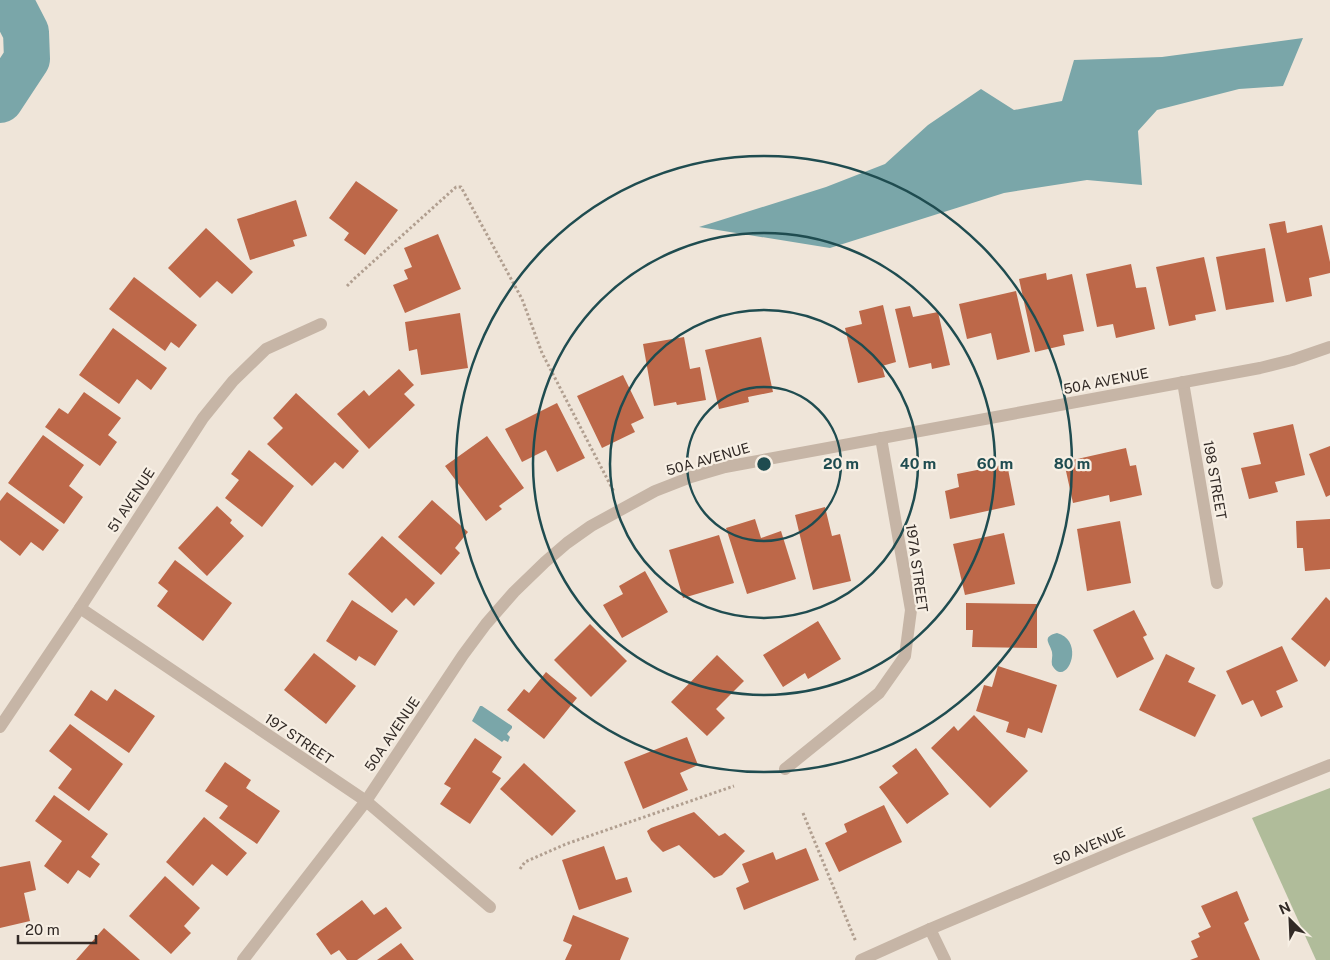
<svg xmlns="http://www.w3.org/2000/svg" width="1330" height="960" font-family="'Public Sans',sans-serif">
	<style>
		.green { fill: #b0bc9a }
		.water { fill: #7aa6a9 }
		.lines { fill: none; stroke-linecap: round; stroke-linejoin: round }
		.river { stroke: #7aa6a9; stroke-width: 46 }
		.building { fill: #bd6849 }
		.path { stroke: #b19f90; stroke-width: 3; stroke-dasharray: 2.5 2.5; stroke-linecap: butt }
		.service { stroke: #c6b5a6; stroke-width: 12 }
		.minor { stroke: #c6b5a6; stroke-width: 12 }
		.tertiary { stroke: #c6b5a6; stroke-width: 12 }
		.ring { fill: none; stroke: #1f4c50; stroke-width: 2.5 }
		.labels { text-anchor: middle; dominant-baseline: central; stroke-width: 4.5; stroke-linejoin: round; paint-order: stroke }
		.street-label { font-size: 14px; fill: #322a26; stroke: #f7efe4 }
		.centre { fill: #1f4c50; stroke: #f7efe4; stroke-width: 2.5 }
		.ring-label { font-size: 15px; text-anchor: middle; font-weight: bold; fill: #1f4c50; stroke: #f7efe4; stroke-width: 4.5; stroke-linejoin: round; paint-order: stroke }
	</style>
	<rect width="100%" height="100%" fill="#efe5d9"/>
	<path class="green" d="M1330,788V960H1316L1252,818Z"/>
	<g class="water">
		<path d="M1303,38L1283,86L1239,89L1157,110L1138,131L1142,185L1087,180L1004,193L830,248L699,227L826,187L885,164L928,125L981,89L1014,110L1062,101L1074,60L1162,57Z"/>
		<path d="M1057,633C1087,641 1066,690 1052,665C1051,661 1053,656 1052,652C1050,643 1041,637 1057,633Z"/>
		<path d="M480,706H482L512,726V728L507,734L510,737L508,742L504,740L502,742L472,721Z"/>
	</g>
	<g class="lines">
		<path class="river" d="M0,100L27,59L26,32L10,1L8,0"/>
	</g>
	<g class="building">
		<path d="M356,181L398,210L365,255L344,240L349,233L329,218Z"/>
		<path d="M296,200L307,236L293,240L295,246L250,260L237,219Z"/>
		<path d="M1285,221L1287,233L1322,225L1330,262V273L1309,278L1312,296L1286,302L1269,224Z"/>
		<path d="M206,228L253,272L232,294L217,281L200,298L168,268Z"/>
		<path d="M438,234L461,289L405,313L393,285L408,279L404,270L412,267L404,248Z"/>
		<path d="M1265,248L1274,302L1226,310L1216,257Z"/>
		<path d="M1204,257L1216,311L1195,315L1196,320L1169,326L1156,267Z"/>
		<path d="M1131,264L1136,288L1146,287L1155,329L1116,338L1113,324L1097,327L1086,274Z"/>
		<path d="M1046,273L1047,280L1072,274L1084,331L1063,335L1065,345L1035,352L1019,279Z"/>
		<path d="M134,277L197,325L179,348L171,342L165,351L109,309Z"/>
		<path d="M1016,291L1030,352L997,360L991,333L967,339L959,304Z"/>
		<path d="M883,305L896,362L882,366L885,377L858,383L845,328L862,324L859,311Z"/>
		<path d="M910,306L913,317L938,312L950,365L932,369L931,363L909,368L895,309Z"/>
		<path d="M460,313L468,368L421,375L417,349L409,351L405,322Z"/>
		<path d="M113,328L167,368L151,390L137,379L119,404L79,375Z"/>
		<path d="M684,337L690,369L700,367L706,400L677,405L676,402L654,406L643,344Z"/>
		<path d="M761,337L773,392L748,397L749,402L719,409L705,350Z"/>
		<path d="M399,369L414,385L404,394L415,405L369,449L337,414L364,390L369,396Z"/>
		<path d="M623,375L644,418L631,424L635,432L602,448L577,396Z"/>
		<path d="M84,392L121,418L108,435L117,442L100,466L45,427L59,408L68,414Z"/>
		<path d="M296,393L359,451L343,469L335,462L312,486L267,444L283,428L273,418Z"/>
		<path d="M557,403L585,458L557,472L546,450L522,462L505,429Z"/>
		<path d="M1293,424L1305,475L1275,482L1278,492L1249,499L1241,468L1261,464L1253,433Z"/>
		<path d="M43,435L84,465L69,486L83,497L64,524L8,483Z"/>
		<path d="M487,436L524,488L499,506L502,509L486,521L445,466Z"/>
		<path d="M1330,446V495L1326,497L1309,454Z"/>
		<path d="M1126,448L1130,466L1136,465L1142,495L1110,502L1109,495L1073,503L1064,462Z"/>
		<path d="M249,450L294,486L262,527L225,498L239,480L231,474Z"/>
		<path d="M1007,464L1015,505L950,519L945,491L959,487L957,474Z"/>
		<path d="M7,492L59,530L43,551L31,542L20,556L0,540V501Z"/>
		<path d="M432,500L468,532L455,548L460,553L441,575L398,537Z"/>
		<path d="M217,506L232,520L230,523L244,536L207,576L178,548Z"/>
		<path d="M825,507L832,536L840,534L851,581L813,590L795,515Z"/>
		<path d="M755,519L761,538L781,531L796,579L747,594L726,528Z"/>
		<path d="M1330,519V569L1305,571L1303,548H1297L1296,521Z"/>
		<path d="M1120,521L1131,583L1087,591L1077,529Z"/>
		<path d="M1004,533L1015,584L965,595L953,544Z"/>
		<path d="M719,535L734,583L683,598L669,550Z"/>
		<path d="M382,536L435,583L414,606L406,598L392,613L348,574Z"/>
		<path d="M175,560L232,603L203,641L157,606L168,591L158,583Z"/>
		<path d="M645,571L668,612L622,638L603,605L623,594L619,586Z"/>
		<path d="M1326,597L1330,601V660L1325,667L1291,639Z"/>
		<path d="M352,600L398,631L375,666L359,656L356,661L326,641Z"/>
		<path d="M966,603L1037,604V648L972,647L973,630H966Z"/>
		<path d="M1134,610L1147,635L1143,637L1154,659L1117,678L1093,630Z"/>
		<path d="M818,621L841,659L808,679L805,673L783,687L763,655Z"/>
		<path d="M590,624L627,661L591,697L554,660Z"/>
		<path d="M1282,646L1298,681L1276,691L1283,707L1261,717L1253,700L1242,705L1226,671Z"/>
		<path d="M314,653L356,686L326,724L284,690Z"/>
		<path d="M1166,654L1195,668L1188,682L1216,695L1195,737L1139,710Z"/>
		<path d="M717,655L744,681L716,709L725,718L707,736L671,702Z"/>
		<path d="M998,666L1057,685L1042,733L1028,728L1025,738L1006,732L1009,722L976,711L984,685L992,687Z"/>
		<path d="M546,672L577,698L544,739L507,710L524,689L529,693Z"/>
		<path d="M115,689L155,716L129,753L74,715L91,690L107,701Z"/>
		<path d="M974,715L1028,771L990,808L931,748L954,726L958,731Z"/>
		<path d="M70,724L123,764L89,811L58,788L72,769L49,751Z"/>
		<path d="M687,737L698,765L680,773L688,790L643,809L624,762Z"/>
		<path d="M475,738L502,757L492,772L501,778L470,824L440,804L451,788L444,784Z"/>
		<path d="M916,748L949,794L907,824L879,787L898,773L892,766Z"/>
		<path d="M225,762L251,780L246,788L280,811L257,844L219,818L228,806L205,791Z"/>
		<path d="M524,763L576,811L552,836L500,789Z"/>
		<path d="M54,795L108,834L91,857L100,864L90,878L78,870L68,884L44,866L62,841L35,821Z"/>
		<path d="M884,805L902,842L839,872L825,843L847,832L844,824Z"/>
		<path d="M694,812L719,836L725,833L745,851L722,875L714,878L679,845L663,852L651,840L647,831L651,828Z"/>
		<path d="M204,817L247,853L227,876L212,864L193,886L166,862Z"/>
		<path d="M604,846L616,880L627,877L632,892L579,910L562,860Z"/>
		<path d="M806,848L819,880L744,910L736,888L749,882L742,864L773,852L776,860Z"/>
		<path d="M30,861L36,890L24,893L30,921L0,928V867Z"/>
		<path d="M165,876L200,908L184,926L191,933L171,954L129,916Z"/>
		<path d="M1237,891L1249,920L1244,923L1260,960H1190L1198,957L1191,941L1200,937L1198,933L1211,927L1201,906Z"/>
		<path d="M362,900L374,915L386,907L402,928L357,960H347L339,950L331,955L316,934Z"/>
		<path d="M573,915L629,938L620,960H565L572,945L563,941Z"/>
		<path d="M104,928L140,960H76Z"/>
		<path d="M401,943L414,960H377Z"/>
	</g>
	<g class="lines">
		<g class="path">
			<path d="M347,286L355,278L456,187H461L522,299L542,353L614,492"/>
			<path d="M803,813L856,942"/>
			<path d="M520,869L525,862L566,844L734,786"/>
		</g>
		<path class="service" d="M930,929L945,960"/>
		<g class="minor">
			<path d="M1183,382L1217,583"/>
			<path d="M80,608L366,801L490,907"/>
			<path d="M0,727L80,608L203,418L233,381L266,349L321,324"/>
			<path d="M785,769L879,693L905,656L911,610L881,438"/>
			<path d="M243,960L366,801L463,655L486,624L514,592L545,562L567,543L591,526L655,491L691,477L725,467L1260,368L1292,360L1330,347"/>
		</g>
		<path class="tertiary" d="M861,960L930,929L1123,848L1330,765"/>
	</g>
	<g class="ring">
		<circle cx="764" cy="464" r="77"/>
		<circle cx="764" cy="464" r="154"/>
		<circle cx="764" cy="464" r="231"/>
		<circle cx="764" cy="464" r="308"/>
	</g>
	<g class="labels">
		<g class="street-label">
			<text transform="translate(1106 381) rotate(-11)">50A AVENUE</text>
			<text transform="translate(708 459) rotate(-16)">50A AVENUE</text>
			<text transform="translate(1215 480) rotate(80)">198 STREET</text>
			<text transform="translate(131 500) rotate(-57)">51 AVENUE</text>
			<text transform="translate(917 568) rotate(82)">197A STREET</text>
			<text transform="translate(392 734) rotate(-56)">50A AVENUE</text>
			<text transform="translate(299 739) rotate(34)">197 STREET</text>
			<text transform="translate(1089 846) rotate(-23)">50 AVENUE</text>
		</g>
	</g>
	<circle cx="764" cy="464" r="8" class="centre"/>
	<g class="ring-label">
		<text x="841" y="469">20 m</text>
		<text x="918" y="469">40 m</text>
		<text x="995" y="469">60 m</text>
		<text x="1072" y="469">80 m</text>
	</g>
	<g transform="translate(1290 920) rotate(336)" stroke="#f7efe4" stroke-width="4" paint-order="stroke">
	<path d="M0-4L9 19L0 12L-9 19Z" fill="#322a26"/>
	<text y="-8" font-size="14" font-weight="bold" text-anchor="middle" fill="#322a26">N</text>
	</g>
	<path d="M18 935v8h78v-8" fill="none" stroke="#322a26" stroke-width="2.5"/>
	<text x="25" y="935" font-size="15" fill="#322a26" stroke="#f7efe4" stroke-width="4" paint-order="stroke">20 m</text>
</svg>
